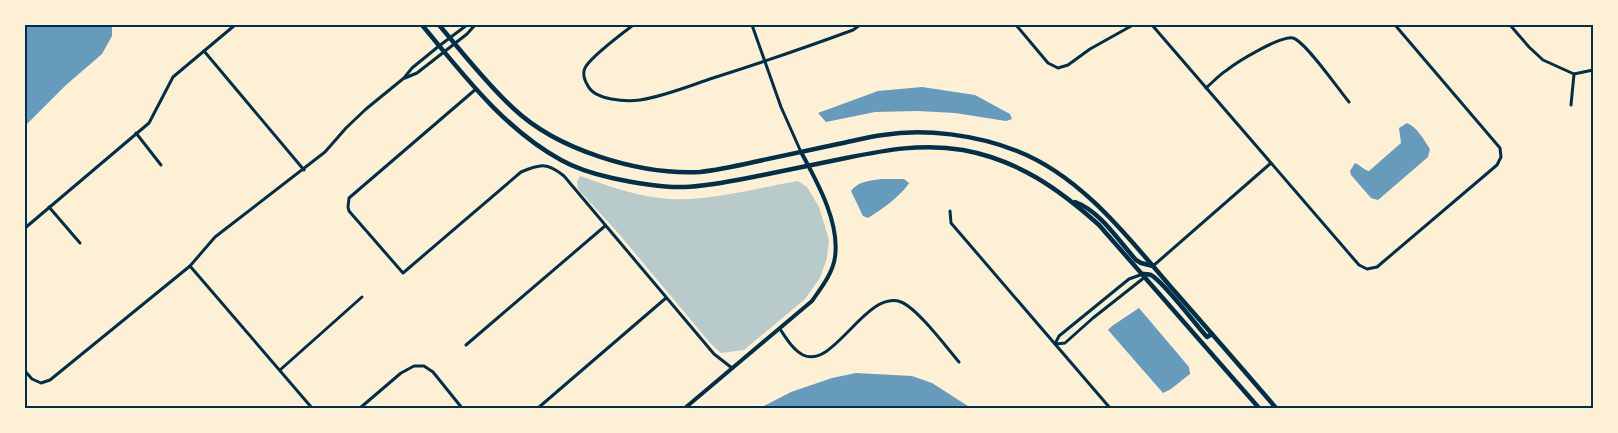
<svg xmlns="http://www.w3.org/2000/svg" width="1618" height="433" font-family="'DM Sans',sans-serif">
	<style>
		.green { fill: #b9caca }
		.water { fill: #669bbc }
		.lines { fill: none; stroke-linecap: round; stroke-linejoin: round }
		.minor { stroke: #003049; stroke-width: 3 }
		.tertiary { stroke: #003049; stroke-width: 4 }
		.secondary { stroke: #003049; stroke-width: 4.5 }
		.neatline { fill: none; stroke: #003049; stroke-width: 2 }
	</style>
	<rect width="100%" height="100%" fill="#fdf0d5"/>
	<path class="green" d="M580,176C609,186 638,197 669,199C712,201 756,188 798,181L807,187L819,207L829,240L827,258L820,278L805,299L744,350L721,353L711,344L619,234L578,189L577,182Z"/>
	<g class="water">
		<path d="M25,25H112V36L102,54L66,85L25,126Z"/>
		<path d="M922,87L975,95L1010,114L1012,119L1006,121L955,113L918,111L875,112L826,122L818,113L878,91Z"/>
		<path d="M1407,123C1417,127 1424,140 1430,149L1428,157L1378,200L1371,198L1351,175L1350,171L1355,163C1361,165 1363,170 1369,171L1401,143L1399,128Z"/>
		<path d="M881,179H904L909,183C900,197 882,209 868,218L863,216L851,191C858,181 870,181 881,179Z"/>
		<path d="M1139,308L1189,367L1190,374L1171,389L1163,393L1108,330L1112,326Z"/>
		<path d="M856,373L912,376L932,383L971,408H760L791,392L832,378Z"/>
	</g>
	<g class="lines">
		<g class="minor">
			<path d="M633,25C622,34 590,57 585,68C582,74 585,81 588,86C595,100 626,102 640,100C665,96 689,86 713,78C760,63 807,47 853,30L860,25"/>
			<path d="M752,25L781,107L801,152"/>
			<path d="M1016,25L1048,63L1058,68L1068,65L1090,49L1133,25"/>
			<path d="M1152,25L1359,265L1367,269L1377,267L1497,165L1501,157L1500,148L1395,25"/>
			<path d="M1510,25L1529,47L1543,60L1574,74L1593,70"/>
			<path d="M204,51L304,170"/>
			<path d="M405,78L417,73L467,34L475,25"/>
			<path d="M1206,88C1213,82 1219,75 1227,70C1237,62 1281,35 1293,38C1305,41 1339,90 1349,102"/>
			<path d="M476,89L349,198L348,207L349,211L403,273L521,172C540,164 547,162 564,176L714,354L732,368"/>
			<path d="M1571,105L1574,74"/>
			<path d="M136,133L161,165"/>
			<path d="M49,207L80,243"/>
			<path d="M950,211L951,223L1110,408"/>
			<path d="M25,228L149,123L173,77L235,25"/>
			<path d="M190,266L312,408"/>
			<path d="M1153,266L1271,163"/>
			<path d="M780,329C786,338 793,350 803,355C834,370 866,289 901,302C917,308 947,348 959,362"/>
			<path d="M1055,344L1059,336L1129,279L1143,274"/>
			<path d="M1056,344L1065,343L1093,318L1145,277"/>
			<path d="M466,345L605,226"/>
			<path d="M280,370L362,297"/>
			<path d="M25,371L32,379L41,383L50,380L190,266L215,237L325,152L346,128L366,109L404,78L412,68L439,46L467,25"/>
			<path d="M360,408L401,373L414,366H424L433,372L462,408"/>
			<path d="M538,408L666,298"/>
		</g>
		<path class="tertiary" d="M685,408L812,301C821,288 833,273 835,257C840,222 817,182 801,152"/>
		<g class="secondary">
			<path d="M422,25C463,74 504,129 561,160C577,169 594,174 612,178C635,183 660,188 684,187C711,186 737,180 763,175C791,169 818,164 846,158C886,150 922,143 963,150C1018,160 1059,189 1099,225L1259,408"/>
			<path d="M439,25C463,53 486,83 513,108C557,150 639,175 700,172C718,170 736,166 754,162C782,156 810,150 838,144C853,141 868,137 883,135C925,128 977,135 1017,151C1081,176 1127,236 1170,286C1206,327 1241,367 1276,408"/>
			<path d="M1075,202C1100,211 1118,240 1136,260L1141,263L1153,266"/>
			<path d="M1143,274C1147,274 1148,274 1151,275C1164,282 1195,324 1207,337L1212,334"/>
		</g>
	</g>
	<rect width="1618" height="433" fill="none" stroke="#fdf0d5" stroke-width="52"/>
	<rect x="26" y="26" width="1566" height="381" class="neatline"/>
</svg>
